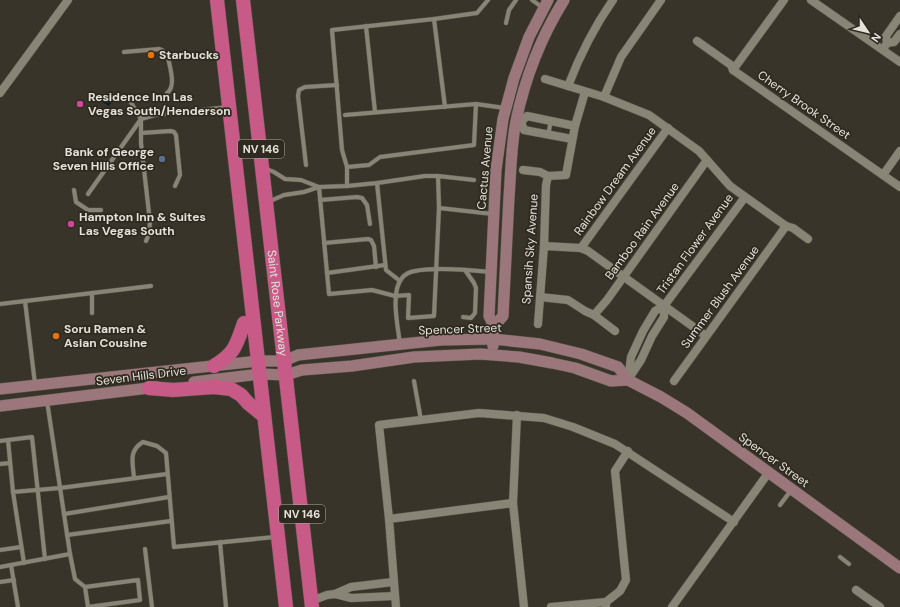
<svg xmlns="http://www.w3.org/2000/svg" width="900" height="607" font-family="'DM Sans',sans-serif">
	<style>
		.water { fill: #052032 }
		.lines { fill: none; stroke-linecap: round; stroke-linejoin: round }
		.lane-casing { stroke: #565349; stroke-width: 5 }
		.street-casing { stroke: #565349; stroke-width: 9 }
		.secondary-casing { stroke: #565349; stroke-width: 12 }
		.highway-casing { stroke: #565349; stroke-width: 15 }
		.lane { stroke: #888476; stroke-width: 4 }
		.street { stroke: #888476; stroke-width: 8 }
		.secondary { stroke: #9b777b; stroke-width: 11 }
		.highway { stroke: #c75a86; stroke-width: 14 }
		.food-dot { fill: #e8710a; stroke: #2e2a1f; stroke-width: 1.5 }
		.hotel-dot { fill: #d1479c; stroke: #2e2a1f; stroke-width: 1.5 }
		.service-dot { fill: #5c6f8a; stroke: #2e2a1f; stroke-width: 1.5 }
		.labels { text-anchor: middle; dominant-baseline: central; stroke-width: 3.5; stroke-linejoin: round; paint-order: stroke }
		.shield { fill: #2e2a1f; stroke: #adaaa1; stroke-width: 1 }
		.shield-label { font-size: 11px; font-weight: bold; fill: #e3e1d9 }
		.poi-label { font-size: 12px; font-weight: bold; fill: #e3e1d9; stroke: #2e2a1f; text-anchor: start }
		.street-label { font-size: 12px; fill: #e3e1d9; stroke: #2e2a1f }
	</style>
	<rect width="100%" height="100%" fill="#383429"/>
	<path class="water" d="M110,91L116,96L109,106L102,102Z"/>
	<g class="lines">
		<defs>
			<g id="lane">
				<path d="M532,0L543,8"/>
				<path d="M434,19L445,107"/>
				<path d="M506,23L509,10L516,0"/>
				<path d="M366,26L375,112"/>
				<path d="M124,52L159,49L162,50L168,56C169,66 177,86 167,93"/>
				<path d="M130,101L141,119V143L150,222L149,234L146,241"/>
				<path d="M345,115L476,104L505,108"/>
				<path d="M141,133L171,131L174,132L176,135L180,175L175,186"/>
				<path d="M548,135L551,121"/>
				<path d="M306,165L298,96L299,90L305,87L337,85"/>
				<path d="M347,167L342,150L332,30L434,19L477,13L488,0"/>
				<path d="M264,168L274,172L285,179L301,180L319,187"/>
				<path d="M377,183L386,270L400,281"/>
				<path d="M347,186V167L369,165L380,157L474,145L476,104"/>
				<path d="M319,187L329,294L372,290L395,296L409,295L408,318L434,316L439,208L438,176L474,180"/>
				<path d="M74,190L76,202L88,210H101"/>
				<path d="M88,194L141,119L155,115L228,107"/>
				<path d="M320,200L357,197L362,198L367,205L370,224"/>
				<path d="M268,202L284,195L304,192L319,187L347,186L377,183L425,176H438"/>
				<path d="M439,208L493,214"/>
				<path d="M324,243L368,239L371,240L374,246L376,267"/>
				<path d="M327,273L385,265"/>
				<path d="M92,293V313"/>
				<path d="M25,301L35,384"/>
				<path d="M0,304L151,286"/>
				<path d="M463,317L471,318L475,313L476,288L474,283L465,270"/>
				<path d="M400,344C398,327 390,292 402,278C405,274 409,272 415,271C434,267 471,270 491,272"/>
				<path d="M414,381L421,420"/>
				<path d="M47,401L70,554L75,579L85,587L88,607L140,600L138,580L85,587"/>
				<path d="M0,441L8,440"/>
				<path d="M0,464L10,463"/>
				<path d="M134,478C133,463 128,451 143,442L157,446L166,453L174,547L275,537"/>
				<path d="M13,492L8,440L32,437L45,559"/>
				<path d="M780,505L792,489"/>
				<path d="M64,514L169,497"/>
				<path d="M67,535L171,521"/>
				<path d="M220,542L226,607"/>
				<path d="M145,549L152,607"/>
				<path d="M0,550L21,547"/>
				<path d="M840,557L849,564"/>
				<path d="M24,563L13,492L60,488L167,474"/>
				<path d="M11,565L18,607"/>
				<path d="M0,567L70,554"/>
				<path d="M0,582L14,580"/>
			</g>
			<g id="street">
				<path d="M811,0L900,62"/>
				<path d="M697,41L731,65L733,70L900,187"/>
				<path d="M887,43L886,36L900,16"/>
				<path d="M884,48L887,43L894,42L900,34"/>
				<path d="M733,70L784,0"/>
				<path d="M545,79L604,97L649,115L699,151L730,186L786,226L793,228L808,239"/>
				<path d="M568,86C580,55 594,27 613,0"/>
				<path d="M0,93L68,0"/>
				<path d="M604,97L621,57L661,0"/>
				<path d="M521,122L527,116L575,126"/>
				<path d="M521,122L524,130L572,139"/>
				<path d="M523,170L540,172L548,176L566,175L575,126L585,92"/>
				<path d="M883,175L900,151"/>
				<path d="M544,246L581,248L588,251L706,336"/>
				<path d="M581,248L668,128"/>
				<path d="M540,297L568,300L585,311L594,315L615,331"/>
				<path d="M594,315L607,300L707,160"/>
				<path d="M538,324L544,246L546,185L548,176"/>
				<path d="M629,378L641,360L652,336L664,317V306"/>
				<path d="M628,380L631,357L643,331L655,311L664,306L745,197"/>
				<path d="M674,381L786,226"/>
				<path d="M513,503L517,415"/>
				<path d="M389,519L379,425L479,413L544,418L573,427L615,444L734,522"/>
				<path d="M856,590L880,607"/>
				<path d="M335,594L351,598L394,596"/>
				<path d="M311,601L327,595L335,594L351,587L393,582"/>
				<path d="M396,607L389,519L513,503L524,607"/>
				<path d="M551,607L606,602"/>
				<path d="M606,607V602L620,591L626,580L615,471L628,451"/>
				<path d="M672,607L769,472"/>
			</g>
			<g id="secondary">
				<path d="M494,326L503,316C505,276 507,236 509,197C511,172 511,146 516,121C525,78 541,37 564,0"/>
				<path d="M493,346L494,326L489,316L496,170L503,119L514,78L529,37L548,0"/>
				<path d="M194,382L260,374L286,375L302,370L352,366L414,357L480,354L519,357L552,363L575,368L611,381L628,380"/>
				<path d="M0,389L258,361H284L298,355L441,340L493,339L540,344L581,354L618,367L628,380L661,397L687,413L900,568"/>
				<path d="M0,406L157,387"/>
			</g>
			<g id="highway">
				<path d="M217,0L286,607"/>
				<path id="s1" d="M243,0L312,607"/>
				<path d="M214,366C235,353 236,346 244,323L254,328"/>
				<path d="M149,388L173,390L214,387L231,389L241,395L248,403L264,416"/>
			</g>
		</defs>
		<use href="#lane" class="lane-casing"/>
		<use href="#street" class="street-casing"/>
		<use href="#secondary" class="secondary-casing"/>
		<use href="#highway" class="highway-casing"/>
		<use href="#lane" class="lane"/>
		<use href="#street" class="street"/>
		<use href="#secondary" class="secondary"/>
		<use href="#highway" class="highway"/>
	</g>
	<g class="food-dot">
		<circle cx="151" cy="55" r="4"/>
		<circle cx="56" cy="336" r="4"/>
	</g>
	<g class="hotel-dot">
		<circle cx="80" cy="104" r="4"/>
		<circle cx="71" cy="224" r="4"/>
	</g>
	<circle class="service-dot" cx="162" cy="159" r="4"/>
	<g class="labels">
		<g class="shield">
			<rect x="238" y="140" width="46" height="18" rx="3"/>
			<rect x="279" y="505" width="46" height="18" rx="3"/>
		</g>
		<g class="shield-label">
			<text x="261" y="149">NV 146</text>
			<text x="302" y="514">NV 146</text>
		</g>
		<g class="poi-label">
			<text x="159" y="55">Starbucks</text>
			<text x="88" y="97">Residence Inn Las<tspan x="88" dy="14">Vegas South/Henderson</tspan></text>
			<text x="154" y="152" text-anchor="end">Bank of George<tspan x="154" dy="14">Seven Hills Office</tspan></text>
			<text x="79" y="217">Hampton Inn &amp; Suites<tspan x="79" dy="14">Las Vegas South</tspan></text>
			<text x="64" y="329">Soru Ramen &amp;<tspan x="64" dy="14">Asian Cousine</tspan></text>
		</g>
		<g class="street-label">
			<text transform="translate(804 105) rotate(35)">Cherry Brook Street</text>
			<text transform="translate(485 168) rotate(-85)">Cactus Avenue</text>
			<text transform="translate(615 181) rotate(-54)">Rainbow Dream Avenue</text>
			<text transform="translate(642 231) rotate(-54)">Bamboo Rain Avenue</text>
			<text transform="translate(695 244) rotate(-54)">Tristan Flower Avenue</text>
			<text transform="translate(530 249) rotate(-86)">Spansih Sky Avenue</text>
			<text transform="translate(720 297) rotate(-54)">Summer Blush Avenue</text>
			<text stroke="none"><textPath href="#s1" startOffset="305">Saint Rose Parkway</textPath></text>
			<text transform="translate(460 329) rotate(-2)">Spencer Street</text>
			<text transform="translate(141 376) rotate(-7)">Seven Hills Drive</text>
			<text transform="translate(774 460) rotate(36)">Spencer Street</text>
		</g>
	</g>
	<g transform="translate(868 32) rotate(125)" stroke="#2e2a1f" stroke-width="3" paint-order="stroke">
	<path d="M0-3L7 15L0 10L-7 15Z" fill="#e3e1d9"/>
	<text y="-6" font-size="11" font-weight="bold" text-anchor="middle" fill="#e3e1d9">N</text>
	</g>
</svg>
